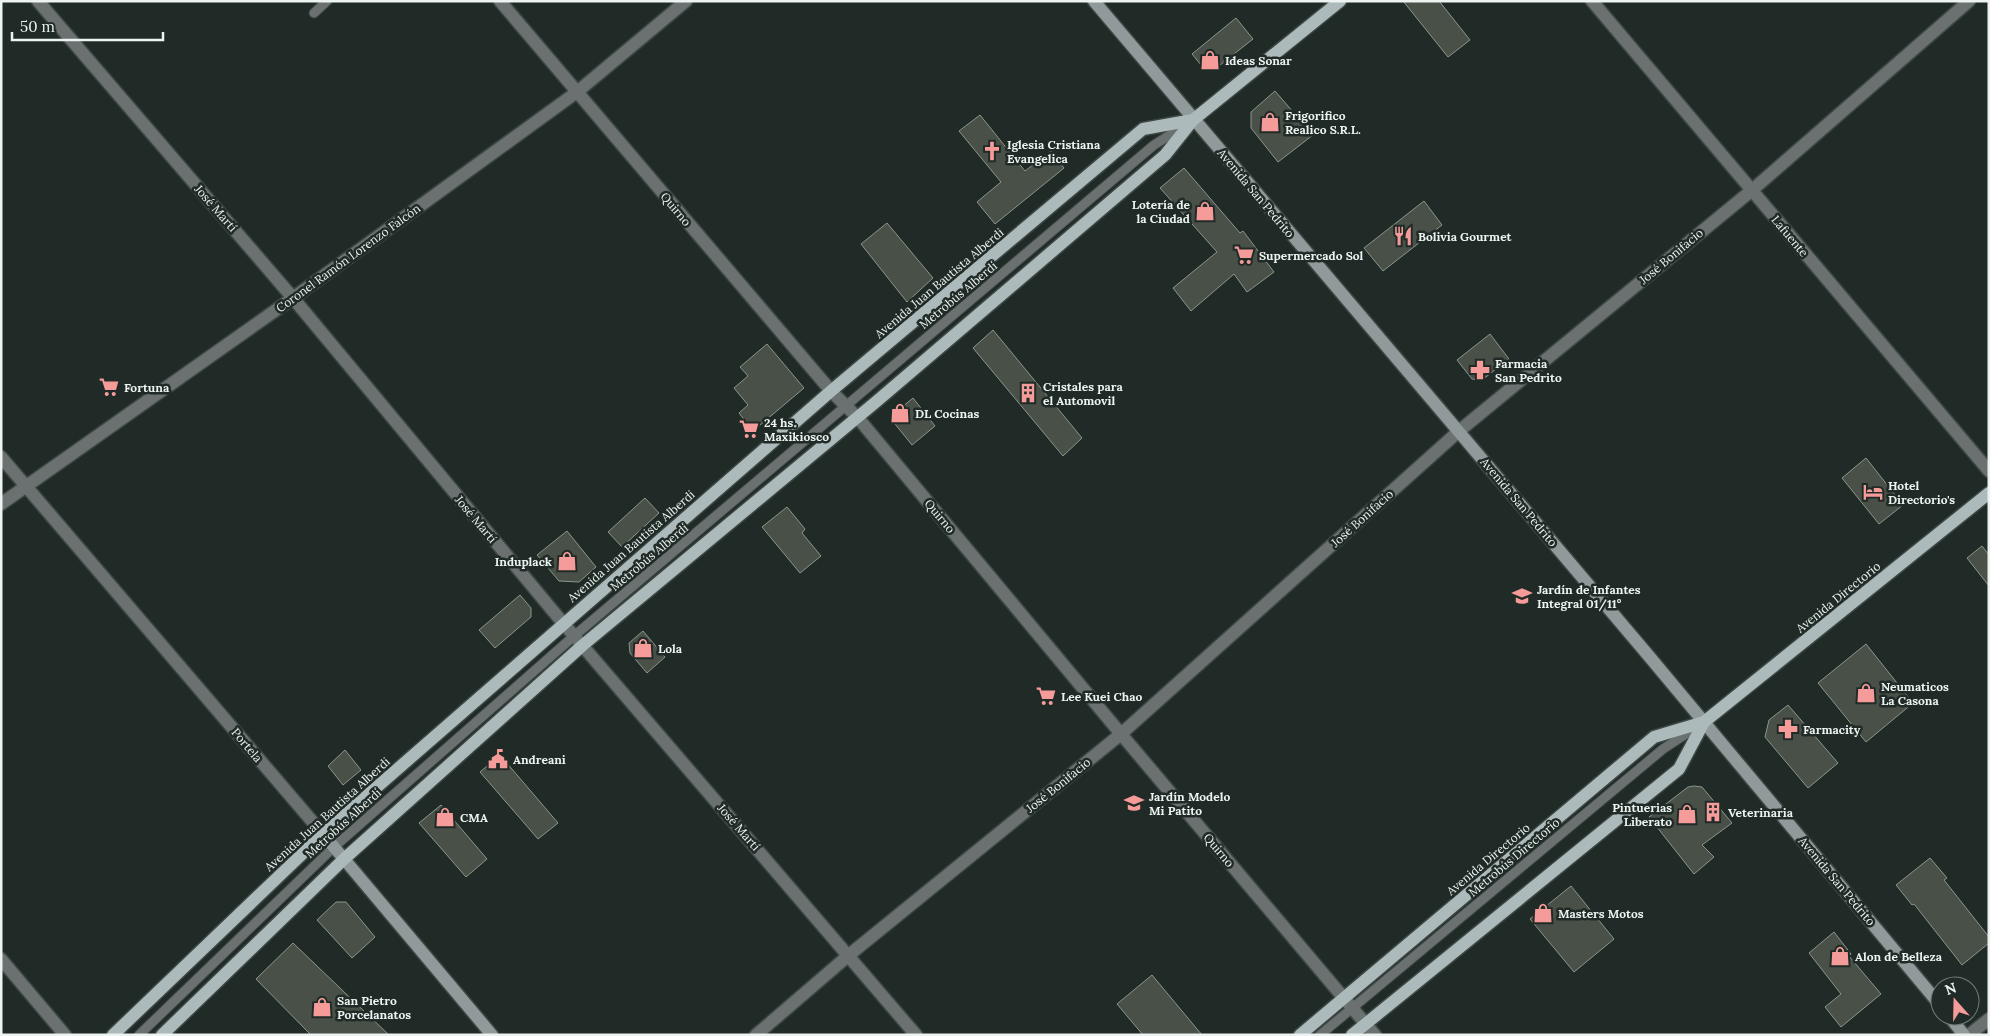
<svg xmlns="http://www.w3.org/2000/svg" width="1990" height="1036" font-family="Lora,serif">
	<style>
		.building { fill: #485048; stroke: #8d968c }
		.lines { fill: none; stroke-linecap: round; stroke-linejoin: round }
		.lane-casing { stroke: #3d4743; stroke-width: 11 }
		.street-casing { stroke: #3d4743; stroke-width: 15 }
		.secondary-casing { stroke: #3d4743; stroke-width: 15 }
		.primary-casing { stroke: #3d4743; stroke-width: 15 }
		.lane { stroke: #6b7171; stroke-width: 9 }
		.street { stroke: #6b7171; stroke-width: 12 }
		.secondary { stroke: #909a9b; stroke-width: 12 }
		.primary { stroke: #adbabb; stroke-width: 12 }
		.labels { text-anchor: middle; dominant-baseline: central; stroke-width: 5; stroke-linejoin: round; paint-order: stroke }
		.poi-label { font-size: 12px; font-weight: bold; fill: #ecf3f0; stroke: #202b27; text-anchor: start }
		.street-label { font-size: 12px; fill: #ecf3f0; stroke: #202b27 }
	</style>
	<rect width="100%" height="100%" fill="#202b27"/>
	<g class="building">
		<path d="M1403,1H1439L1470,40L1448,57Z"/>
		<path d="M1236,18L1253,39L1215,69L1201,65L1192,54Z"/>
		<path d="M1275,91L1313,135L1278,162L1251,128V112Z"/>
		<path d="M980,115L1025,171L1051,151L1064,168L995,224L977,202L1001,182L959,131Z"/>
		<path d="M1184,168L1240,233L1243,231L1274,272L1247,292L1234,274L1191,311L1173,288L1217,252L1160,188Z"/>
		<path d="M1424,201L1442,225L1383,271L1364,248Z"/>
		<path d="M887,223L933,278L907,302L861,244Z"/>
		<path d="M993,330L1082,438L1063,456L973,348Z"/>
		<path d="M1490,334L1509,359L1482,380L1472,379L1457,360Z"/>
		<path d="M767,344L804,388L753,431L739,413L748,405L734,388L748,376L740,367Z"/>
		<path d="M913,398L935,426L912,445L895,424L896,412Z"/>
		<path d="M1866,458L1903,505L1879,524L1842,478Z"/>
		<path d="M645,498L659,513L622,547L608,532Z"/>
		<path d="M787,507L805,529L802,533L821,556L800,573L762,527Z"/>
		<path d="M567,531L596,567L579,582L559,581L537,555Z"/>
		<path d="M1982,546L1989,555V586L1967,558Z"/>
		<path d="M520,595L531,608V617L495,648L479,630Z"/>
		<path d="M643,631L665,657L647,673L630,653L629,643Z"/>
		<path d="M1866,644L1913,703L1866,742L1818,683Z"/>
		<path d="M1788,705L1838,763L1808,788L1765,737L1769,720Z"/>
		<path d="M345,750L361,770L343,785L328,766Z"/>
		<path d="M500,755L558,823L538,839L480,772Z"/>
		<path d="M1694,786L1702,787L1732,823L1702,845L1714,857L1694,874L1649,817L1688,787Z"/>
		<path d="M441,805L487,859L466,877L419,823Z"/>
		<path d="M1930,858L1947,878L1944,880L1989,937V943L1962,965L1914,904L1912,905L1896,885Z"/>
		<path d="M1571,886L1614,939L1574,972L1530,919Z"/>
		<path d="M336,902H346L375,937L352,958L317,920Z"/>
		<path d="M1834,932L1851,954L1849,956L1881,994L1841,1027L1825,1007L1841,994L1809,953Z"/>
		<path d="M293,943L389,1035H311L256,979Z"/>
		<path d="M1152,975L1202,1035H1143L1117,1004Z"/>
	</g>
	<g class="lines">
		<defs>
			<g id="lane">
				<path d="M314,13L327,1"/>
				<path d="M139,1035L334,847L574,636L1154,145L1187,124"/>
				<path d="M1320,1035L1663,749L1695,728"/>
			</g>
			<g id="street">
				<path d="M38,1L293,298L563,623L916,1035"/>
				<path d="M500,1L831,391L858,418L1121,734L1375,1035"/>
				<path d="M1592,1L1989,471"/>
				<path d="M1,457L323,834"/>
				<path d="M1,504L293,298L577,92L686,1"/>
				<path d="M1,959L65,1035"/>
				<path d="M756,1035L849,955L1121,734L1459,431L1751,191L1969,1"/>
				<path d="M1969,1035L1989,1019"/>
			</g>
			<g id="secondary">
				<path d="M1094,1L1648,655L1940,1005"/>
				<path d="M323,834L492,1035"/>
				<path d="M1949,1016L1964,1035"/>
			</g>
			<g id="primary">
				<path d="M113,1035L323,834L831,391L1143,129L1193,120"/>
				<path d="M162,1035L344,859L583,645L877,401L1165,155L1193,120L1340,1"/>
				<path d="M1300,1035L1654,737L1704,722L1989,493"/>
				<path d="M1352,1035L1679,769L1704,722"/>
			</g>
		</defs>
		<use href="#lane" class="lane-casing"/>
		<use href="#street" class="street-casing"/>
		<use href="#secondary" class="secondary-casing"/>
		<use href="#primary" class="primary-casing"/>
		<use href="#lane" class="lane"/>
		<use href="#street" class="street"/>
		<use href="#secondary" class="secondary"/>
		<use href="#primary" class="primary"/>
	</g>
	<defs>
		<symbol id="shop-bare" viewBox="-9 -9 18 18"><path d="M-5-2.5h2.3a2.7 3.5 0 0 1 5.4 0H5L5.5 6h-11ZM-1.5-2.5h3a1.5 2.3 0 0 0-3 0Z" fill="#f59b99" stroke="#202b27" stroke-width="2.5" paint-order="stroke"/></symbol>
		<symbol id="church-bare" viewBox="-9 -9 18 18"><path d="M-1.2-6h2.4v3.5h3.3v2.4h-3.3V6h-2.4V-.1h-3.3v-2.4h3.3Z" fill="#f59b99" stroke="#202b27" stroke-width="2.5" paint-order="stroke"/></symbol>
		<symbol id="restaurant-bare" viewBox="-9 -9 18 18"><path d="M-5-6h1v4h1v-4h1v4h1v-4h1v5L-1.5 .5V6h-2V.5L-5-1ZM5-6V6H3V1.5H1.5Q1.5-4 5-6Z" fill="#f59b99" stroke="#202b27" stroke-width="2.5" paint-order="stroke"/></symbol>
		<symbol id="supermarket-bare" viewBox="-9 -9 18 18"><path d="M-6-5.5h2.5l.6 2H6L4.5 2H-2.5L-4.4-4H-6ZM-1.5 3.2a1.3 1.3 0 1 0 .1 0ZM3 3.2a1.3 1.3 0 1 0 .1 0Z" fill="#f59b99" stroke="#202b27" stroke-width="2.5" paint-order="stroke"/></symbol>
		<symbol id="pharmacy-bare" viewBox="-9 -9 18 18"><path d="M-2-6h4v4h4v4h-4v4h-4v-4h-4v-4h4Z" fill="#f59b99" stroke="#202b27" stroke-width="2.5" paint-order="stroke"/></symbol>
		<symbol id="building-bare" viewBox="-9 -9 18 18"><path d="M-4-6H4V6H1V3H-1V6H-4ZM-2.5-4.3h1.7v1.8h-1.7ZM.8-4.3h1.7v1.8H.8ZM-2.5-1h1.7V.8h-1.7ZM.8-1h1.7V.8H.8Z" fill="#f59b99" stroke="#202b27" stroke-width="2.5" paint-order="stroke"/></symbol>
		<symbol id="hotel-bare" viewBox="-9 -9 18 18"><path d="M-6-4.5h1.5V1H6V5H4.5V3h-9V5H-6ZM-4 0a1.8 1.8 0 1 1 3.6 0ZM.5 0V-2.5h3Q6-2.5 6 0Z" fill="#f59b99" stroke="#202b27" stroke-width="2.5" paint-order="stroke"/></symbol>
		<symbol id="school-bare" viewBox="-9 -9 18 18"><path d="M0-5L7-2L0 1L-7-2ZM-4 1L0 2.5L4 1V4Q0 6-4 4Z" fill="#f59b99" stroke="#202b27" stroke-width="2.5" paint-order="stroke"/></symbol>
		<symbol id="civic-bare" viewBox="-9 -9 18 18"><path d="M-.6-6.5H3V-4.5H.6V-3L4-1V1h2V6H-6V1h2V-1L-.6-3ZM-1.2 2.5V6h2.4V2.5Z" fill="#f59b99" stroke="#202b27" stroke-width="2.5" paint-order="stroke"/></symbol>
	</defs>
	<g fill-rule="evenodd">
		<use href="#shop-bare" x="1196" y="46" width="28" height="28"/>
		<use href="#shop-bare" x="1256" y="108" width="28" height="28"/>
		<use href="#church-bare" x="978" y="137" width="28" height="28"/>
		<use href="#shop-bare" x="1191" y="197" width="28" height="28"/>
		<use href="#restaurant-bare" x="1389" y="222" width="28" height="28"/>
		<use href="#supermarket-bare" x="1230" y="241" width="28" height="28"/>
		<use href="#pharmacy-bare" x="1466" y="356" width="28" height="28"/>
		<use href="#supermarket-bare" x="95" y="373" width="28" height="28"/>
		<use href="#building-bare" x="1014" y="379" width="28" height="28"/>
		<use href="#shop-bare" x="886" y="399" width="28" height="28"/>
		<use href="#supermarket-bare" x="735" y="415" width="28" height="28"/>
		<use href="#hotel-bare" x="1859" y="478" width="28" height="28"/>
		<use href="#shop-bare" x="553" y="547" width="28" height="28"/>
		<use href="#school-bare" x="1508" y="582" width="28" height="28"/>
		<use href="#shop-bare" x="629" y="634" width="28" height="28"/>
		<use href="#shop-bare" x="1852" y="679" width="28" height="28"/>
		<use href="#supermarket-bare" x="1032" y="682" width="28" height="28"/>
		<use href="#pharmacy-bare" x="1774" y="715" width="28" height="28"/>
		<use href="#civic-bare" x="484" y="745" width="28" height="28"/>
		<use href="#school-bare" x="1120" y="789" width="28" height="28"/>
		<use href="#building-bare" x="1699" y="798" width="28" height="28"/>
		<use href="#shop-bare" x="1673" y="800" width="28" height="28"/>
		<use href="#shop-bare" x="431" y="803" width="28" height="28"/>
		<use href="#shop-bare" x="1529" y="899" width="28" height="28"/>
		<use href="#shop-bare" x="1826" y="942" width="28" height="28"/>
		<use href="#shop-bare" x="308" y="993" width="28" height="28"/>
	</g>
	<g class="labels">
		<g class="poi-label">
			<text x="1225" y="60">Ideas Sonar</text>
			<text x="1285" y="115">Frigorifico<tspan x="1285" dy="14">Realico S.R.L.</tspan></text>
			<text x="1007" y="144">Iglesia Cristiana<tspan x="1007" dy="14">Evangelica</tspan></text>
			<text x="1190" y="204" text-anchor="end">Lotería de<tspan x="1190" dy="14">la Ciudad</tspan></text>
			<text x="1418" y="236">Bolivia Gourmet</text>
			<text x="1259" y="255">Supermercado Sol</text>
			<text x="1495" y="363">Farmacia<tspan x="1495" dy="14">San Pedrito</tspan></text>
			<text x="1043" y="386">Cristales para<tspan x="1043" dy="14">el Automovil</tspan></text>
			<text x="124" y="387">Fortuna</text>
			<text x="915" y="413">DL Cocinas</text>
			<text x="764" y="422">24 hs.<tspan x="764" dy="14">Maxikiosco</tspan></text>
			<text x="1888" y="485">Hotel<tspan x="1888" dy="14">Directorio's</tspan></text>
			<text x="552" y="561" text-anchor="end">Induplack</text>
			<text x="1537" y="589">Jardín de Infantes<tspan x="1537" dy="14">Integral 01/11°</tspan></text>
			<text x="658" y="648">Lola</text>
			<text x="1881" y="686">Neumaticos<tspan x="1881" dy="14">La Casona</tspan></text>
			<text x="1061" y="696">Lee Kuei Chao</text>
			<text x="1803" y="729">Farmacity</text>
			<text x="513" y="759">Andreani</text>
			<text x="1149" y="796">Jardín Modelo<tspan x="1149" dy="14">Mi Patito</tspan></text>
			<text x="1672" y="807" text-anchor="end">Pintuerias<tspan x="1672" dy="14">Liberato</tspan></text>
			<text x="1728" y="812">Veterinaria</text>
			<text x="460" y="817">CMA</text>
			<text x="1558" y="913">Masters Motos</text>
			<text x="1855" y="956">Alon de Belleza</text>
			<text x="337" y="1000">San Pietro<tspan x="337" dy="14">Porcelanatos</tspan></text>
		</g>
		<g class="street-label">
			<text transform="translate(1256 193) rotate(50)">Avenida San Pedrito</text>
			<text transform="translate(216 208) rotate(49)">José Martí</text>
			<text transform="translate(676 209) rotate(50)">Quirno</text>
			<text transform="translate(1790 236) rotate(50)">Lafuente</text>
			<text transform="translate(1671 256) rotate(-40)">José Bonifacio</text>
			<text transform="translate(348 258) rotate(-36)">Coronel Ramón Lorenzo Falcón</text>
			<text transform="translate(939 283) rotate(-40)">Avenida Juan Bautista Alberdi</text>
			<text transform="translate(958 295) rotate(-40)">Metrobús Alberdi</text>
			<text transform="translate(1519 502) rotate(50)">Avenida San Pedrito</text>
			<text transform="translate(940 516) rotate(50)">Quirno</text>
			<text transform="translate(1362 518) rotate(-42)">José Bonifacio</text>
			<text transform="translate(476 519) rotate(50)">José Martí</text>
			<text transform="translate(631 546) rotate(-41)">Avenida Juan Bautista Alberdi</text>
			<text transform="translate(649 557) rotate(-40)">Metrobús Alberdi</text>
			<text transform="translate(1838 597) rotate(-39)">Avenida Directorio</text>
			<text transform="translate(247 745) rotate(50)">Portela</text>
			<text transform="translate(1058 785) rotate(-39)">José Bonifacio</text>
			<text transform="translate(327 814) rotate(-42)">Avenida Juan Bautista Alberdi</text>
			<text transform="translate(343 823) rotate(-42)">Metrobús Alberdi</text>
			<text transform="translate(739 827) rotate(49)">José Martí</text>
			<text transform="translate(1219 850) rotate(50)">Quirno</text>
			<text transform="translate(1514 857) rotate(-40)">Metrobús Directorio</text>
			<text transform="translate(1488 859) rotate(-40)">Avenida Directorio</text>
			<text transform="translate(1837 881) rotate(50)">Avenida San Pedrito</text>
		</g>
	</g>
	<rect width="1990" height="1036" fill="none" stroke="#ecf3f0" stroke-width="5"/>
	<g transform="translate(1955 1001) rotate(340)"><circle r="24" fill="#202b27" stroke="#727b77"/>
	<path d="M0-4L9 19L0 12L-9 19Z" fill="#f59b99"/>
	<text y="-8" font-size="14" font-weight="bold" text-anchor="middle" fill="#ecf3f0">N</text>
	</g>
	<path d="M12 32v8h151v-8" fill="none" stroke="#ecf3f0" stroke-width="2.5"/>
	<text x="20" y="32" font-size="15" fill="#ecf3f0" stroke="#202b27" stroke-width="4" paint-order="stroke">50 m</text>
</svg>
